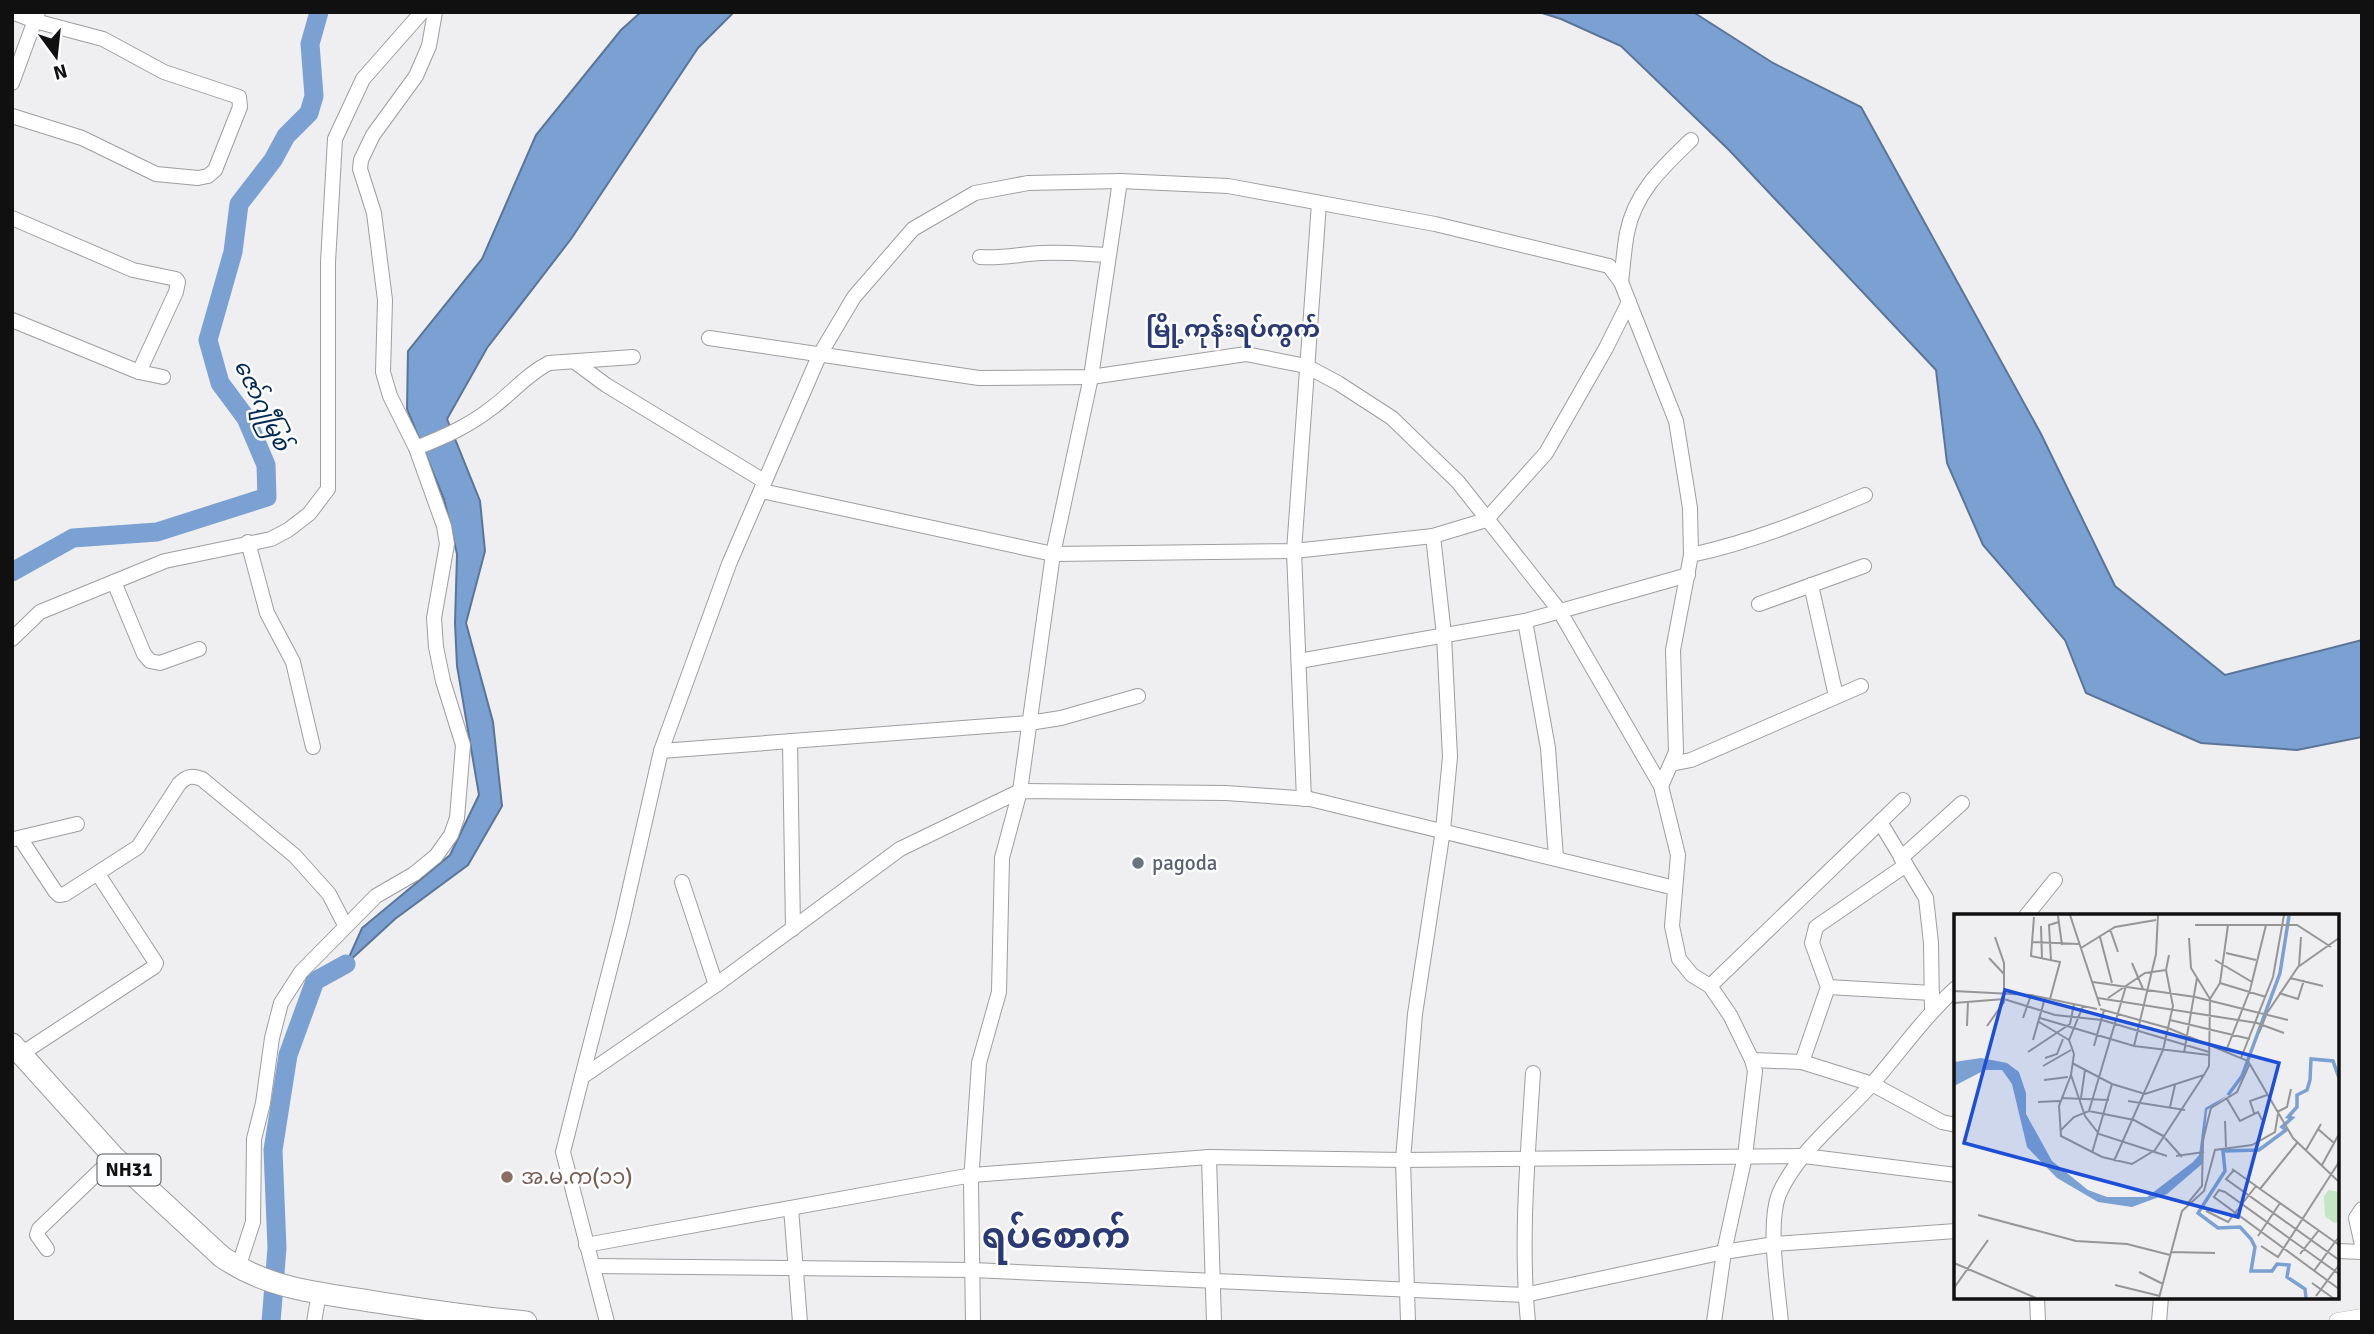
<svg xmlns="http://www.w3.org/2000/svg" width="2374" height="1334" font-family="Signika,'Noto Sans Myanmar',sans-serif">
	<style>
		.water { fill: #7ba0d2; stroke: #5b7598; stroke-width: 2 }
		.lines { fill: none; stroke-linecap: round; stroke-linejoin: round }
		.river { stroke: #7ba0d2; stroke-width: 19 }
		.minor-casing { stroke: #9d9e9f; stroke-width: 16 }
		.major-casing { stroke: #9d9e9f; stroke-width: 19 }
		.highway-casing { stroke: #9d9e9f; stroke-width: 23 }
		.minor { stroke: #fff; stroke-width: 14 }
		.major { stroke: #fff; stroke-width: 18 }
		.highway { stroke: #fff; stroke-width: 21 }
		.worship-dot { fill: #6b7280; stroke: #fcfdfe; stroke-width: 2.5 }
		.education-dot { fill: #8d6e63; stroke: #fcfdfe; stroke-width: 2.5 }
		.labels { text-anchor: middle; dominant-baseline: central; stroke-width: 5; stroke-linejoin: round; paint-order: stroke }
		.shield { fill: #fcfdfe; stroke: #575758; stroke-width: 2 }
		.shield-label { font-size: 19px; font-weight: bold; fill: #101011 }
		.worship-label { font-size: 21px; fill: #5b616d; stroke: #fcfdfe; text-anchor: start }
		.education-label { font-size: 21px; fill: #785e54; stroke: #fcfdfe; text-anchor: start }
		.water-label { font-size: 23px; font-style: italic; fill: #022855; stroke: #fcfdfe }
		.quarter-label { font-size: 24px; font-weight: bold; fill: #2b3a74; stroke: #fcfdfe }
		.town-label { font-size: 35px; font-weight: bold; fill: #2b3a74; stroke: #fcfdfe }
		.inset-river { fill: none; stroke: #7ba0d2; stroke-width: 3.5 }
		.inset-road { fill: none; stroke: #969697; stroke-width: 2 }
		.view { fill: #1d4ed8; fill-opacity: 0.15; stroke: #1d4ed8; stroke-width: 3.5 }
		.inset-edge { fill: none; stroke: #101011; stroke-width: 3.5 }
	</style>
	<rect width="100%" height="100%" fill="#efeff1"/>
	<g class="water">
		<path d="M641,12H734L698,48L571,239L487,348L447,419L480,501L485,551L466,623L493,722L502,806L468,865L395,919L346,964L362,928L450,855L479,795L457,666L455,623L457,554L444,499L407,409L408,351L482,259L536,135L621,30Z"/>
		<path d="M1539,12H1693L1773,63L1861,107L2041,434L2115,586L2225,675L2362,640V737L2297,750L2201,743L2086,693L2065,640L1983,545L1947,463L1936,370L1729,150L1621,46L1561,19Z"/>
	</g>
	<g class="lines">
		<g class="river">
			<path d="M12,572L73,538L157,532L267,497L266,465L246,418L220,383L208,340L233,252L239,204L273,160L286,136L309,113L314,96L310,44L319,12"/>
			<path d="M271,1322L277,1248L273,1150L288,1055L315,981L346,964"/>
		</g>
		<defs>
			<g id="minor">
				<path d="M12,83L38,12"/>
				<path d="M12,116L82,138L156,174L198,178L208,176L215,170L240,107L239,97L164,72L103,39L35,21L12,12"/>
				<path d="M12,218L133,270L176,279L178,282L176,292L139,372"/>
				<path d="M980,257C1001,259 1020,254 1041,253C1064,252 1087,254 1109,255"/>
				<path d="M1621,282C1623,266 1624,249 1627,233C1635,192 1663,167 1691,140"/>
				<path d="M12,320L139,372L163,377"/>
				<path d="M709,338L979,378L1091,377L1246,354L1306,366L1338,383L1392,418L1458,482L1559,610L1661,786L1678,855L1672,926L1679,959L1692,975L1710,986L1730,1015L1752,1060L1755,1071L1745,1156L1724,1252L1714,1322"/>
				<path d="M575,362L606,385L764,481"/>
				<path d="M416,448C444,437 469,426 493,407C512,393 527,374 549,363L633,357"/>
				<path d="M762,491L1053,554L1294,551L1433,536L1486,520L1546,453L1606,348L1629,302"/>
				<path d="M248,542L267,613L293,662L313,747"/>
				<path d="M1691,555C1752,542 1808,519 1865,495"/>
				<path d="M114,582L144,654L150,661L160,663L199,649"/>
				<path d="M1811,585L1836,696"/>
				<path d="M1759,604L1864,566"/>
				<path d="M1525,621L1548,748L1556,858"/>
				<path d="M12,639L40,612L165,561L271,539L288,530L309,514L328,489V262L335,139L363,79L422,12"/>
				<path d="M1299,661L1525,621L1688,575"/>
				<path d="M790,741L793,929"/>
				<path d="M661,751L1029,723L1061,718L1138,696"/>
				<path d="M1671,764L1691,760L1861,686"/>
				<path d="M1304,799L1294,551L1319,203"/>
				<path d="M1880,822L1926,898L1931,943L1932,1010"/>
				<path d="M20,838L55,891L59,895L65,894L138,847L179,784C187,776 192,775 202,779L295,856L329,894L345,925"/>
				<path d="M14,839L77,824"/>
				<path d="M1901,858L1962,803"/>
				<path d="M682,882L716,985"/>
				<path d="M2026,916L2055,880"/>
				<path d="M1710,986L1903,800"/>
				<path d="M1828,987L1932,993"/>
				<path d="M21,1054L154,967L156,963L98,874"/>
				<path d="M1752,1060L1802,1062L1872,1084L1942,1122L1956,1125"/>
				<path d="M1802,1062L1828,987L1812,943L1816,927L1906,865"/>
				<path d="M582,1077L622,922L661,751L729,564L819,356L854,297L913,229L975,193L1028,183L1120,181L1228,186L1435,224L1609,266L1621,282L1676,421L1690,508L1691,555L1673,650L1676,752L1661,786"/>
				<path d="M1209,1157L1214,1322"/>
				<path d="M791,1208L800,1322"/>
				<path d="M2362,1209L2356,1218L2362,1245"/>
				<path d="M586,1245L972,1175L1209,1157L1403,1160L1804,1156L1956,1175"/>
				<path d="M47,1249L37,1235L39,1229L114,1157"/>
				<path d="M2337,1251L2362,1252"/>
				<path d="M593,1266L972,1270L1525,1295L1724,1252L1775,1244L1956,1231"/>
				<path d="M238,1268L253,1222L254,1139L263,1103L272,1038L281,1003L301,972L376,896L414,874L436,856L451,835L457,818L463,745L443,681L436,647L434,618L447,544L444,526L416,448L390,396L383,372L385,300L374,213L360,169L361,160L373,135L416,76L429,46L435,12"/>
				<path d="M2037,1297L2038,1322"/>
				<path d="M314,1322L319,1293"/>
				<path d="M607,1322L563,1152L582,1077L716,985L900,849L1020,791L1226,793L1310,799L1675,888"/>
				<path d="M973,1322L971,1182L979,1063L999,992L1002,858L1020,791L1053,554L1091,377L1120,181"/>
				<path d="M1408,1322L1403,1160L1415,1014L1443,830L1450,757L1444,635L1433,536"/>
				<path d="M1528,1322C1520,1241 1528,1154 1533,1073"/>
				<path d="M1781,1322C1778,1288 1767,1225 1779,1194C1798,1151 1841,1119 1872,1084C1900,1052 1924,1017 1956,988"/>
				<path d="M2159,1322L2161,1297"/>
			</g>
			<path id="major" d="M2338,1322L2362,1318"/>
			<path id="highway" d="M12,1044L114,1157L222,1257C270,1290 320,1293 376,1302C426,1310 475,1317 526,1322"/>
		</defs>
		<use href="#minor" class="minor-casing"/>
		<use href="#major" class="major-casing"/>
		<use href="#highway" class="highway-casing"/>
		<use href="#minor" class="minor"/>
		<use href="#major" class="major"/>
		<use href="#highway" class="highway"/>
	</g>
	<circle class="worship-dot" cx="1138" cy="863" r="7"/>
	<circle class="education-dot" cx="507" cy="1177" r="7"/>
	<g class="labels">
		<rect class="shield" x="97.5" y="1154.5" width="63" height="31" rx="5"/>
		<g class="shield-label">
			<text x="129" y="1170">NH31</text>
		</g>
		<g class="worship-label">
			<text x="1152" y="863">pagoda</text>
		</g>
		<g class="education-label">
			<text x="521" y="1177">အ.မ.က(၁၁)</text>
		</g>
		<g class="water-label">
			<text transform="translate(262 405) rotate(64)">ဇော်ဂျီမြစ်</text>
		</g>
		<g class="quarter-label">
			<text x="1233" y="329">မြို့ကုန်းရပ်ကွက်</text>
		</g>
		<g class="town-label">
			<text x="1056" y="1236">ရပ်စောက်</text>
		</g>
	</g>
	<g transform="translate(1954 914)">
		<rect width="385" height="385" fill="#efeff1"/>
		<path d="M375,276L385,278V308L380,309L371,302L370,282Z" fill="#c3e6c4"/>
		<path d="M27,144L53,149L65,158L72,179V200L98,247L134,276L153,283H193L239,248L245,241L251,194L274,181L253,196L248,250L213,280L178,293L144,288L103,264L73,233L58,170L48,156H31L0,172V148Z" fill="#7ba0d2"/>
		<path class="inset-river" d="M274,181L288,162L326,59L335,2M352,384L351,375L333,363L335,351L323,350L318,357H297L301,333L297,325L286,313L264,314L244,299L271,257L269,237L305,236L332,216L328,213L338,204L334,203L343,193V181L353,176L356,166L357,145L379,147L385,164"/>
		<path class="inset-road" d="M116,1L146,92M104,2L108,31M80,3L77,42L106,48L96,85M241,11H343L377,33M87,12L88,45M156,15L164,38M146,23L158,69M78,28L125,30M127,34L161,13L202,6M272,39L302,46M35,44L50,60M97,46L95,11L105,8M261,46L298,68M178,49L189,75M345,52L347,23M336,64L369,72M139,68L241,83L334,106M266,69L312,83M0,77L77,81L143,95M325,79L344,85L350,66M144,84L303,109L330,119M154,84L191,59L212,56M256,85L266,69L274,11M0,89L50,85L101,101L148,106L255,138M129,92L115,126L120,140L117,161L131,202L145,220L213,242M146,95L214,114L294,147L339,224L385,268M69,104L77,81M86,104L180,132L255,141M216,106L296,125M85,108L115,126M13,112L14,87M33,112L50,88V49L41,23M305,119L313,99L344,53L385,24M79,126L91,84M140,132L150,96M180,132L202,40L204,1M272,137L296,76L312,11M74,138L116,110L120,90M230,139L243,64M91,144L103,140L109,125M287,144L319,63L330,1M118,149L158,170L191,180L250,161L255,152L256,85L237,54L235,24M89,152L117,136M117,161L105,192L107,222L148,243L178,250L201,236L250,161M90,166L114,163M107,184L155,186M127,184L131,156M273,185L286,207L304,198L308,206M174,187L231,196M84,188L106,187M216,193L221,171M135,197L172,72M323,198L333,193L337,175M300,199L296,187L313,181M271,207L272,233M364,215L380,229M106,217L120,203L135,197L180,206L211,223M211,224L228,243M352,236L367,210M138,239L158,170M222,242L250,238M160,247L209,136L219,92L212,56L215,41M368,251L385,220M278,255L302,272M280,256L272,265L385,346M306,275L343,229M234,289L248,272L249,226L257,194L283,178L296,149M252,297L274,308L302,272L381,328L385,323M24,301L122,327L173,330L216,341M304,322L326,289M307,332L324,343L385,248M217,338L261,339M346,340L365,316M0,349L82,384M360,357L381,328L385,331M185,358L209,370M385,360L271,278L265,276L260,283L385,375M358,369L379,384M161,371L206,382M0,374L34,326M362,382L385,351M205,384L228,297L250,277L261,236L298,231L321,218L324,200"/>
		<path class="view" d="M51,76L325,149L284,303L10,229Z"/>
		<rect width="385" height="385" class="inset-edge"/>
	</g>
	<rect width="2374" height="1334" fill="none" stroke="#101011" stroke-width="28"/>
	<g transform="translate(56 56) rotate(165)" stroke="#fcfdfe" stroke-width="5" paint-order="stroke">
	<path d="M0-5L12 26L0 18L-12 26Z" fill="#101011"/>
	<text y="-10" font-size="19" font-weight="bold" text-anchor="middle" fill="#101011">N</text>
	</g>
</svg>
